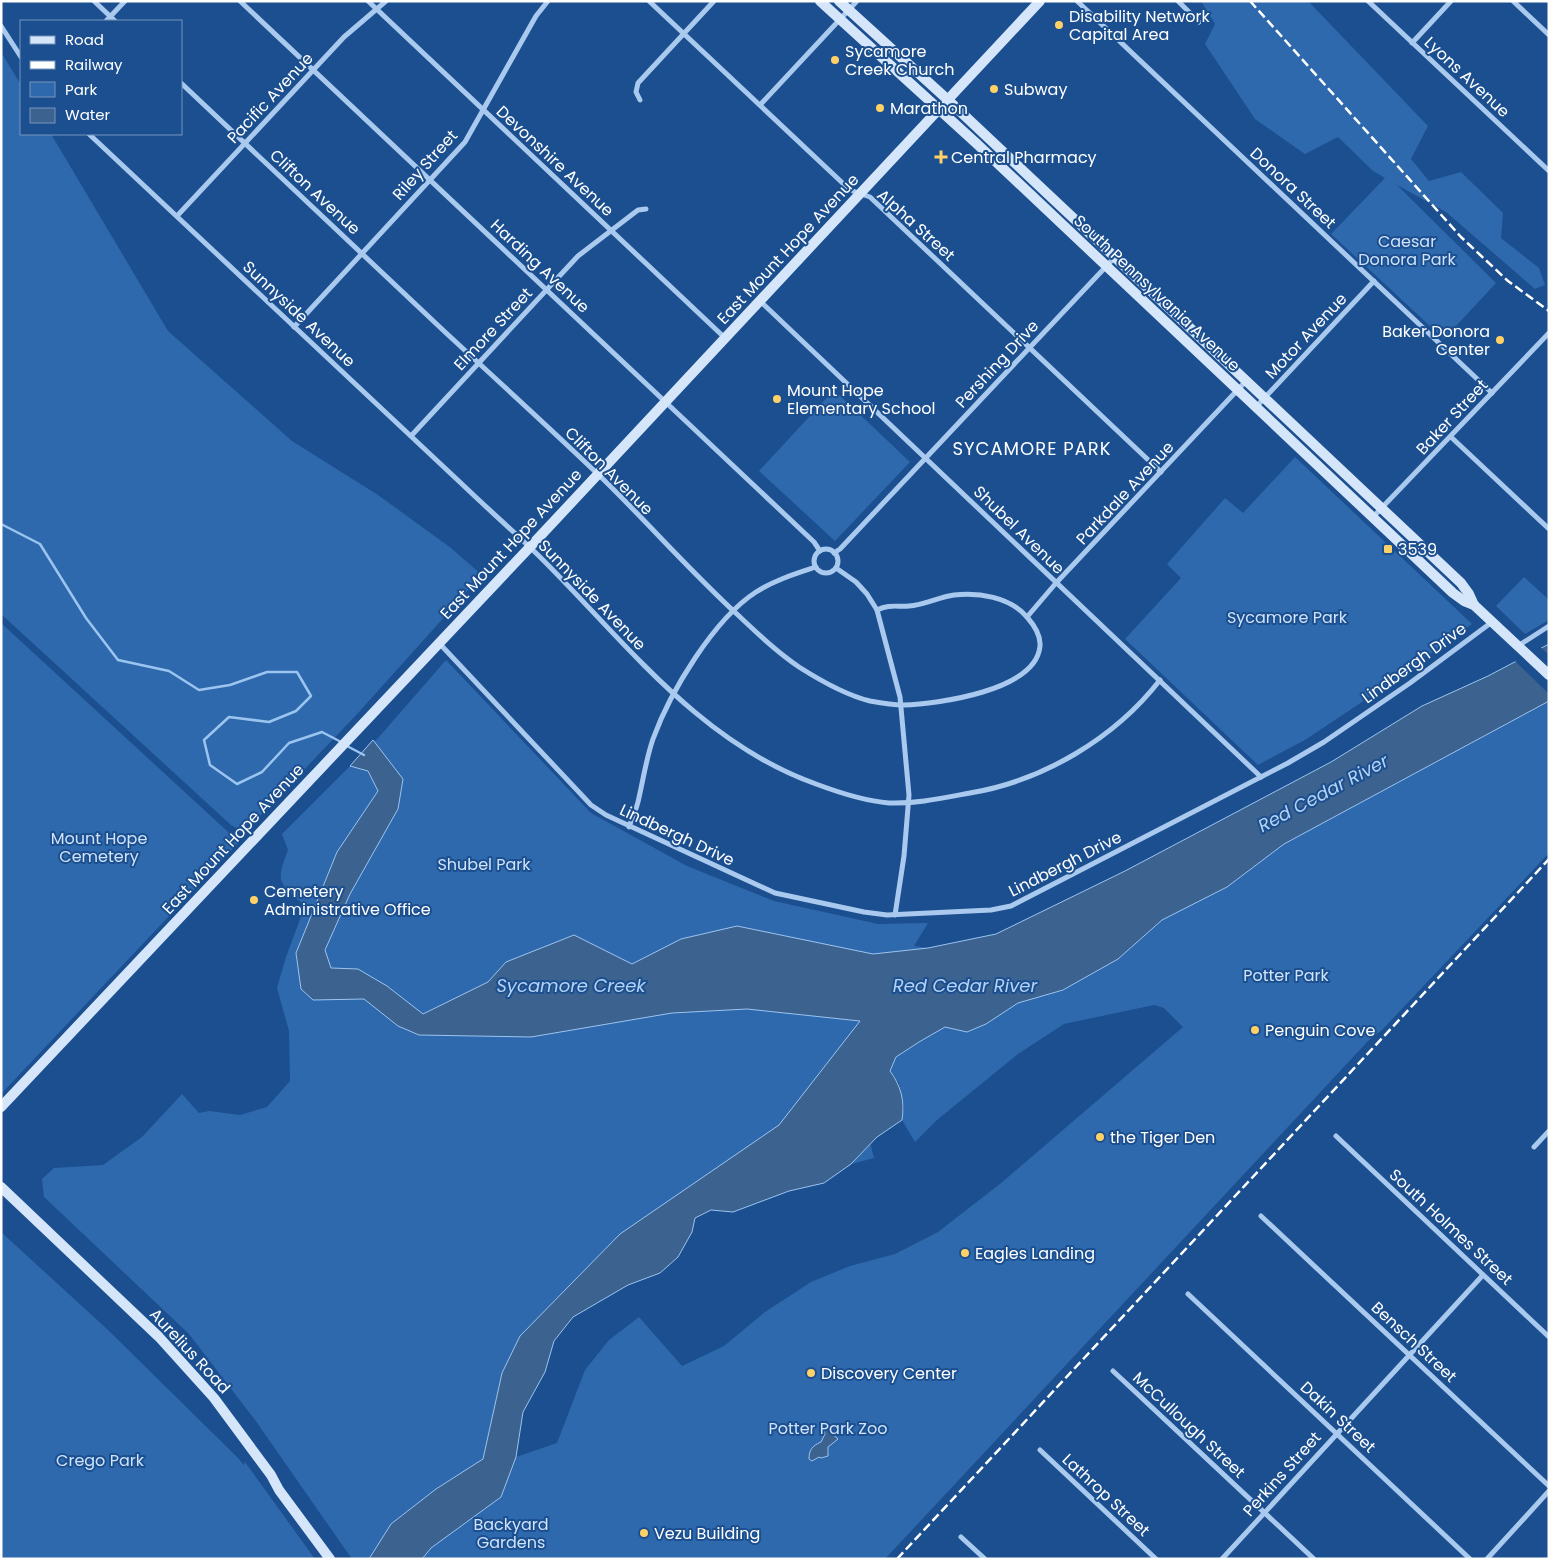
<svg xmlns="http://www.w3.org/2000/svg" width="1550" height="1560" font-family="Poppins,sans-serif">
	<style>
		.green { fill: #2e69ad }
		.water { fill: #3c6290; stroke: #9cc4f0 }
		.pier { fill: #1b4f8f }
		.lines { fill: none; stroke-linecap: round; stroke-linejoin: round }
		.stream { stroke: #9cc4f0; stroke-width: 2.5 }
		.street { stroke: #a9c9ee; stroke-width: 5 }
		.secondary { stroke: #d6e6fa; stroke-width: 10 }
		.rail { stroke: #fff; stroke-width: 2.5; stroke-dasharray: 9 4; stroke-linecap: butt }
		.poi-dot { fill: #ffd166; stroke: #1b4f8f; stroke-width: 2 }
		.labels { text-anchor: middle; dominant-baseline: central; stroke-width: 4; stroke-linejoin: round; paint-order: stroke }
		.poi-label { font-size: 16px; fill: #fff; stroke: #1b4f8f; text-anchor: start }
		.street-label { font-size: 16px; fill: #fff; stroke: #1b4f8f }
		.park-label { font-size: 16px; fill: #cfe3fa; stroke: #1b4f8f }
		.neighbourhood-label { font-size: 18px; letter-spacing: 1px; fill: #fff; stroke: #1b4f8f }
		.water-label { font-size: 18px; font-style: italic; fill: #b5d3f5; stroke: #1b4f8f }
	</style>
	<rect width="100%" height="100%" fill="#1b4f8f"/>
	<g class="green">
		<path d="M1201,1H1308L1428,126L1411,159L1429,181L1461,172L1503,213L1501,238L1539,268L1545,285L1535,289L1446,212L1397,185L1496,283L1444,339L1331,234L1385,178L1373,171L1338,137L1305,154L1255,119L1205,44L1215,24Z"/>
		<path d="M1,52L21,85V134H51L168,331L292,441L378,495L451,548L482,575L359,712L259,817L256,815L242,830L232,826L1,614Z"/>
		<path d="M834,390L910,462L835,541L759,471Z"/>
		<path d="M1295,457L1472,624L1374,694L1305,740L1258,765L1125,639L1181,578L1167,564L1225,498L1243,513Z"/>
		<path d="M1524,577L1549,600V620L1525,634L1496,606Z"/>
		<path d="M1,623L239,842L1,1094Z"/>
		<path d="M446,660L591,813L687,866L774,901L878,924L928,923L914,946L928,948L867,1131L874,1158L739,1194L733,1157L501,1377L484,1459L436,1489L391,1524L369,1559H352L255,1420L189,1334L44,1197L42,1179L54,1168L103,1165L142,1137L182,1094L199,1113L209,1111L240,1115L267,1107L290,1081L289,1031L277,988L286,957L305,906C279,883 275,883 288,850L282,834L379,737Z"/>
		<path d="M1549,701V853L1382,1030L1369,1040L885,1559H422L431,1548L501,1497L516,1457L557,1443L585,1370L609,1340L639,1317L682,1366L724,1346L765,1312L811,1282L850,1266L895,1254L938,1232L1001,1183L1183,1027L1164,1008L1154,1005L1064,1024L1018,1054L937,1120L915,1142L902,1120L904,1107L899,1083L890,1071L896,1057L919,1042L945,1027L967,1032L986,1024L1018,1003L1063,990L1118,959L1162,920L1227,887L1284,844Z"/>
		<path d="M1,1232L107,1329L236,1456L244,1465L245,1462L315,1559H1Z"/>
	</g>
	<g class="water">
		<path d="M1549,644V701L1284,844L1227,887L1162,920L1118,959L1063,990L1018,1003L986,1024L967,1032L945,1027L919,1042L896,1057L890,1071C901,1086 905,1101 902,1120L877,1137L851,1164L824,1183L789,1191L733,1212L711,1210L695,1218L692,1232L678,1257L660,1273L628,1285L573,1317L554,1341L545,1372L523,1412L516,1457L501,1497L431,1548L422,1559H369L391,1524L436,1489L483,1459L502,1373L520,1336L620,1234L779,1125L860,1021L747,1009L672,1013L531,1037L419,1035L398,1026L364,999L313,1000L301,989L296,953L337,852L378,791L368,771L350,766L373,740L403,779L398,809L350,894L325,950L331,968L358,969L387,986L423,1014L488,982L506,962L574,935L632,964L681,939L737,926L873,954L928,948L996,934L1125,871L1331,762L1422,706L1488,676Z"/>
		<path d="M826,1426L830,1428L829,1431L838,1439L828,1447V1456L821,1458L819,1457L812,1461L809,1459C809,1450 812,1446 821,1442L825,1434L823,1427Z"/>
	</g>
	<path class="pier" d="M1539,646L1549,655V694L1514,660Z"/>
	<g class="lines">
		<g class="stream">
			<path d="M1,524L40,544L86,618L118,660L169,671L199,690L230,685L267,672H297L311,696L296,711L269,722L229,717L204,740L210,765L237,784L262,772L289,743L322,732L343,743"/>
			<path d="M347,746L364,755"/>
		</g>
		<g class="street">
			<path d="M94,1L115,21"/>
			<path d="M240,1L814,542L820,551"/>
			<path d="M368,1L725,338"/>
			<path d="M649,1L850,190L870,197L1161,472"/>
			<path d="M1077,1L1492,393"/>
			<path d="M1178,1L1199,22"/>
			<path d="M1368,1L1549,171"/>
			<path d="M1513,1L1549,35"/>
			<path d="M106,21L125,1"/>
			<path d="M1,26L21,57"/>
			<path d="M1412,43L1451,1"/>
			<path d="M181,83C269,166 357,249 445,332C498,381 552,430 604,480C650,525 692,573 739,616C758,634 777,652 799,667C821,681 845,695 870,701C881,703 892,705 903,705C937,704 1036,691 1040,646C1041,635 1034,625 1027,617C1010,597 978,592 954,595C939,597 924,605 909,606C897,607 889,604 877,610"/>
			<path d="M640,100L636,92L638,83L714,1"/>
			<path d="M760,105L857,1"/>
			<path d="M89,134C214,251 339,368 464,486C488,509 514,532 539,556C625,641 698,742 816,784C840,793 864,801 889,803C916,804 943,798 970,793C1043,781 1115,738 1160,680"/>
			<path d="M177,216L344,37L386,1"/>
			<path d="M760,301L1261,777"/>
			<path d="M294,327L465,142L536,16L548,1"/>
			<path d="M1256,407L1374,281"/>
			<path d="M411,436L578,256L638,210L646,209"/>
			<path d="M1451,437L1549,529"/>
			<path d="M1373,517L1549,333"/>
			<circle cx="826" cy="561" r="12"/>
			<path d="M834,553L840,549L1115,257"/>
			<path d="M836,568L856,582L867,594L877,610L900,697L909,795L904,856L895,915"/>
			<path d="M1027,617L1056,583L1246,381"/>
			<path d="M439,643L591,805L606,815L775,893L864,912L887,915L991,910L1011,906L1288,763L1324,742L1410,683L1492,622"/>
			<path d="M1518,646L1549,626"/>
			<path d="M629,827C632,818 636,810 638,802C643,781 646,759 653,739C670,692 714,619 756,592C775,580 795,574 816,567"/>
			<path d="M1336,1136L1549,1337"/>
			<path d="M1534,1147L1549,1131"/>
			<path d="M1261,1216L1549,1486"/>
			<path d="M1188,1294L1470,1559"/>
			<path d="M1113,1371L1314,1559"/>
			<path d="M1040,1450L1156,1559"/>
			<path d="M961,1537L985,1559"/>
			<path d="M1222,1559L1483,1275"/>
			<path d="M1487,1559L1549,1491"/>
		</g>
		<g class="secondary">
			<path d="M820,1L976,143L1453,593L1464,601L1474,605L1549,675"/>
			<path d="M839,1L948,100L1461,583L1469,594L1474,605"/>
			<path d="M1,1107L529,548L1040,1"/>
			<path d="M1,1187L159,1337L214,1398L271,1475L279,1490L330,1559"/>
		</g>
		<g class="rail">
			<path d="M1250,1L1461,237L1508,281L1549,311"/>
			<path d="M897,1559L1549,859"/>
		</g>
	</g>
	<g class="poi-dot">
		<circle cx="1059" cy="25" r="5"/>
		<circle cx="835" cy="60" r="5"/>
		<circle cx="994" cy="89" r="5"/>
		<circle cx="880" cy="108" r="5"/>
		<path d="M938.5 149.5h5v5h5v5h-5v5h-5v-5h-5v-5h5z"/>
		<circle cx="1500" cy="340" r="5"/>
		<circle cx="777" cy="399" r="5"/>
		<rect x="1383" y="544" width="10" height="10" rx="2.5"/>
		<circle cx="254" cy="900" r="5"/>
		<circle cx="1255" cy="1030" r="5"/>
		<circle cx="1100" cy="1137" r="5"/>
		<circle cx="965" cy="1253" r="5"/>
		<circle cx="811" cy="1373" r="5"/>
		<circle cx="644" cy="1533" r="5"/>
	</g>
	<g class="labels">
		<g class="poi-label">
			<text x="1069" y="16">Disability Network<tspan x="1069" dy="18">Capital Area</tspan></text>
			<text x="845" y="51">Sycamore<tspan x="845" dy="18">Creek Church</tspan></text>
			<text x="1004" y="89">Subway</text>
			<text x="890" y="108">Marathon</text>
			<text x="951" y="157">Central Pharmacy</text>
			<text x="1490" y="331" text-anchor="end">Baker Donora<tspan x="1490" dy="18">Center</tspan></text>
			<text x="787" y="390">Mount Hope<tspan x="787" dy="18">Elementary School</tspan></text>
			<text x="1398" y="549">3539</text>
			<text x="264" y="891">Cemetery<tspan x="264" dy="18">Administrative Office</tspan></text>
			<text x="1265" y="1030">Penguin Cove</text>
			<text x="1110" y="1137">the Tiger Den</text>
			<text x="975" y="1253">Eagles Landing</text>
			<text x="821" y="1373">Discovery Center</text>
			<text x="654" y="1533">Vezu Building</text>
		</g>
		<g class="street-label">
			<text transform="translate(1467 77) rotate(43)">Lyons Avenue</text>
			<text transform="translate(270 98) rotate(-47)">Pacific Avenue</text>
			<text transform="translate(555 161) rotate(43)">Devonshire Avenue</text>
			<text transform="translate(425 165) rotate(-48)">Riley Street</text>
			<text transform="translate(1293 188) rotate(43)">Donora Street</text>
			<text transform="translate(315 192) rotate(43)">Clifton Avenue</text>
			<text transform="translate(916 225) rotate(42)">Alpha Street</text>
			<text transform="translate(788 249) rotate(-47)">East Mount Hope Avenue</text>
			<text transform="translate(540 266) rotate(43)">Harding Avenue</text>
			<text transform="translate(1157 293) rotate(43)">South Pennsylvania Avenue</text>
			<text transform="translate(299 314) rotate(43)">Sunnyside Avenue</text>
			<text transform="translate(493 329) rotate(-47)">Elmore Street</text>
			<text transform="translate(1306 336) rotate(-47)">Motor Avenue</text>
			<text transform="translate(997 364) rotate(-47)">Pershing Drive</text>
			<text transform="translate(1452 417) rotate(-47)">Baker Street</text>
			<text transform="translate(609 471) rotate(45)">Clifton Avenue</text>
			<text transform="translate(1125 493) rotate(-47)">Parkdale Avenue</text>
			<text transform="translate(1019 530) rotate(44)">Shubel Avenue</text>
			<text transform="translate(511 544) rotate(-47)">East Mount Hope Avenue</text>
			<text transform="translate(592 595) rotate(46)">Sunnyside Avenue</text>
			<text transform="translate(1414 663) rotate(-36)">Lindbergh Drive</text>
			<text transform="translate(677 835) rotate(25)">Lindbergh Drive</text>
			<text transform="translate(233 839) rotate(-47)">East Mount Hope Avenue</text>
			<text transform="translate(1065 864) rotate(-27)">Lindbergh Drive</text>
			<text transform="translate(1451 1227) rotate(43)">South Holmes Street</text>
			<text transform="translate(1414 1342) rotate(43)">Bensch Street</text>
			<text transform="translate(190 1351) rotate(47)">Aurelius Road</text>
			<text transform="translate(1338 1417) rotate(43)">Dakin Street</text>
			<text transform="translate(1189 1425) rotate(43)">McCullough Street</text>
			<text transform="translate(1282 1474) rotate(-48)">Perkins Street</text>
			<text transform="translate(1106 1495) rotate(43)">Lathrop Street</text>
		</g>
		<g class="park-label">
			<text x="1407" y="241">Caesar<tspan x="1407" dy="18">Donora Park</tspan></text>
			<text x="1287" y="617">Sycamore Park</text>
			<text x="99" y="838">Mount Hope<tspan x="99" dy="18">Cemetery</tspan></text>
			<text x="484" y="864">Shubel Park</text>
			<text x="1286" y="975">Potter Park</text>
			<text x="828" y="1428">Potter Park Zoo</text>
			<text x="100" y="1460">Crego Park</text>
			<text x="511" y="1524">Backyard<tspan x="511" dy="18">Gardens</tspan></text>
		</g>
		<g class="neighbourhood-label">
			<text x="1032" y="448">SYCAMORE PARK</text>
		</g>
		<g class="water-label">
			<text transform="translate(1323 793) rotate(-28)">Red Cedar River</text>
			<text x="571" y="985">Sycamore Creek</text>
			<text x="965" y="985">Red Cedar River</text>
		</g>
	</g>
	<rect width="1550" height="1560" fill="none" stroke="#ffffff" stroke-width="5"/>
	<rect x="20" y="20" width="162" height="115" fill="#1b4f8f" stroke="#7695bc"/>
	<rect x="30" y="36" width="25" height="8" fill="#d6e6fa" stroke="#7695bc"/>
	<text x="65" y="45" font-size="15" fill="#ffffff">Road</text>
	<rect x="30" y="61" width="25" height="8" fill="#ffffff" stroke="#7695bc"/>
	<text x="65" y="70" font-size="15" fill="#ffffff">Railway</text>
	<rect x="30" y="82" width="25" height="15" fill="#2e69ad" stroke="#7695bc"/>
	<text x="65" y="95" font-size="15" fill="#ffffff">Park</text>
	<rect x="30" y="108" width="25" height="15" fill="#3c6290" stroke="#7695bc"/>
	<text x="65" y="120" font-size="15" fill="#ffffff">Water</text>
</svg>
